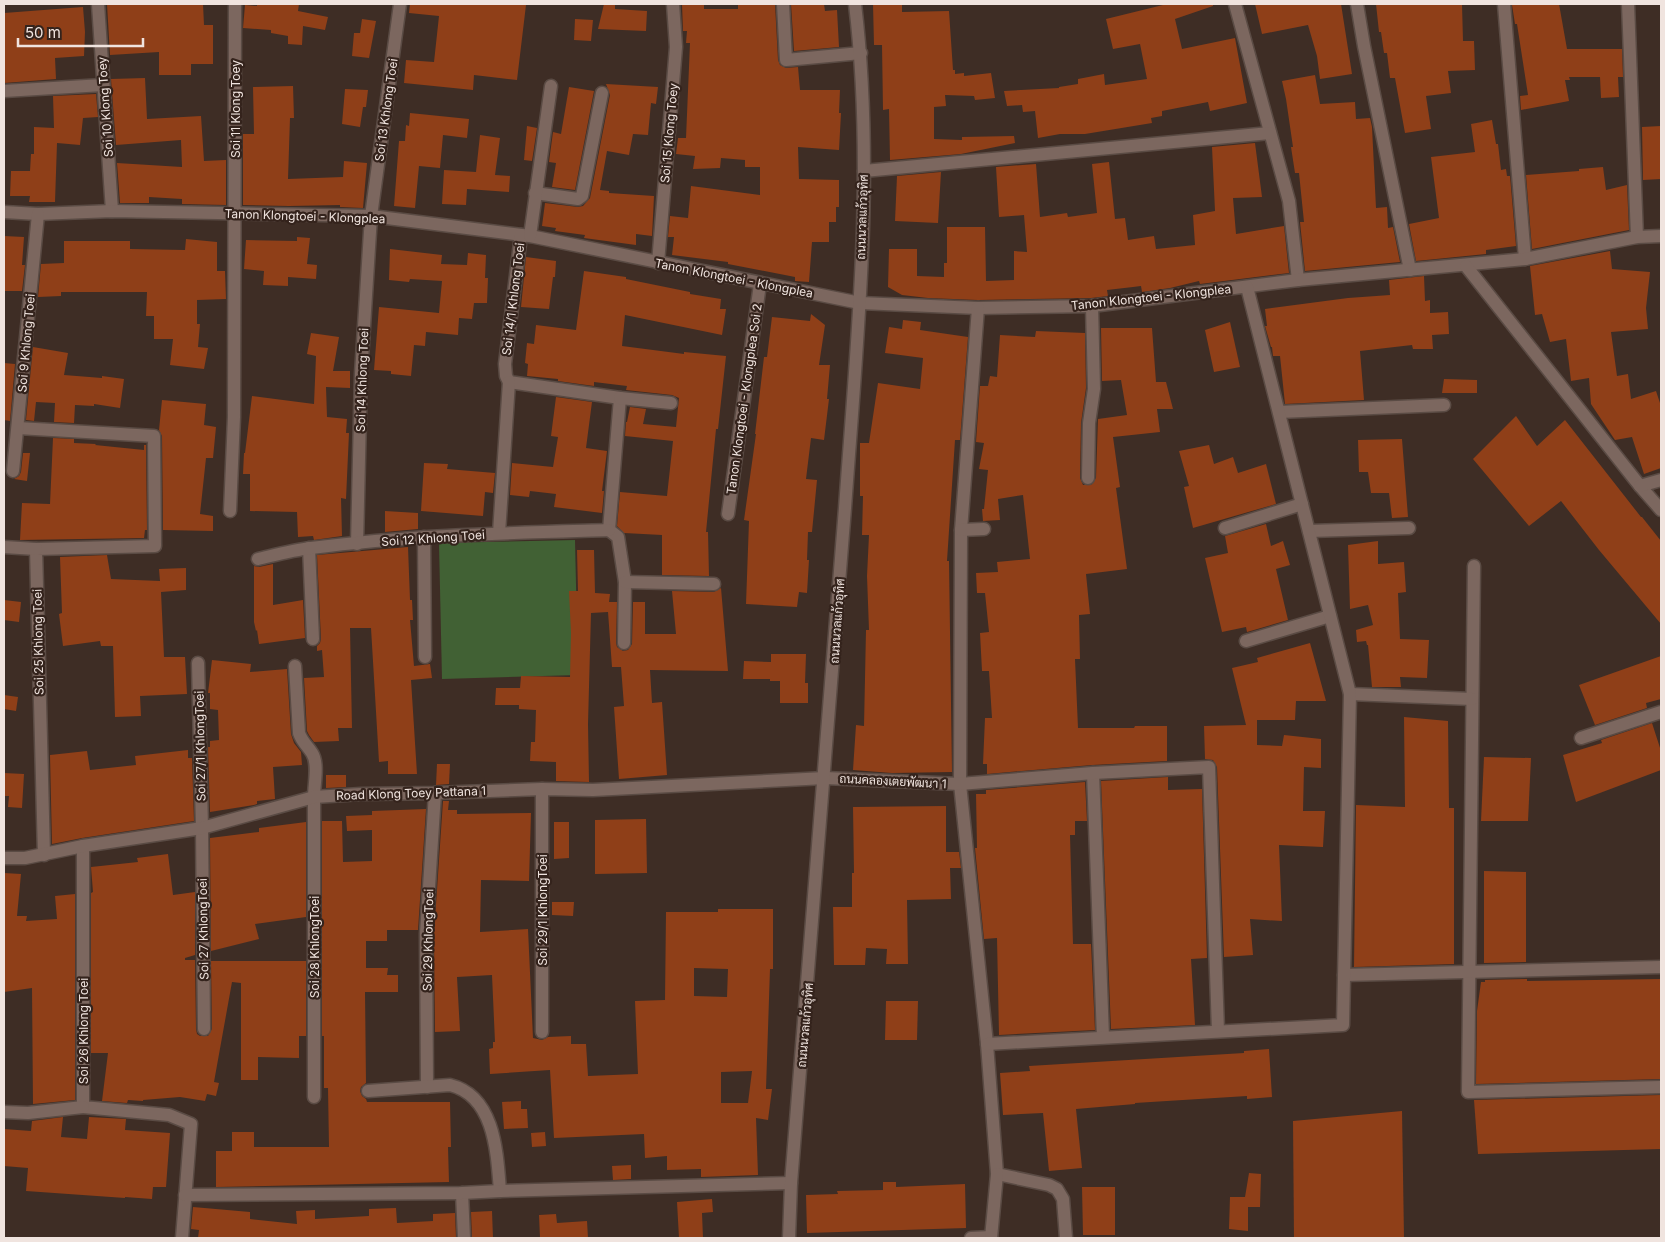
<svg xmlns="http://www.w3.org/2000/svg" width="1665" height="1242" font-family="Inter,Sarabun,sans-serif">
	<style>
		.green { fill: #416134 }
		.building { fill: #8f3f18; fill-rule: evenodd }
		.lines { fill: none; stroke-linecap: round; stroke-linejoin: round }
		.minor-casing { stroke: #5a4b44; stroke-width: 15 }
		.minor { stroke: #7c675f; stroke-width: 12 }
		.labels { text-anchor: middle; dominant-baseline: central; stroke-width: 4.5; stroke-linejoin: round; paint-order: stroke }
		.street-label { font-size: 12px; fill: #f0e4df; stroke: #34231c }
	</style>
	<rect width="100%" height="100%" fill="#3e2d25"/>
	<path class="green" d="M575,540L578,675L442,679L439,543Z"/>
	<g class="building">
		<path d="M107,4H203L204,25H213V64H191V75H159V52L110,55Z"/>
		<path d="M257,4H299L298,11L328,17L325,30L303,26L302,45L288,44V36L271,33V30L243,28L245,5L257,6Z"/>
		<path d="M410,4H512L526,5L517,80L474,75L473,90L404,83L406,60L434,62L439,16L409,13Z"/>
		<path d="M604,4H615V9L647,11L646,31L598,29Z"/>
		<path d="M682,4H704V9H738V4H775L778,60L780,65L786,68L798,67L800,90H840L839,113H841L839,150L798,147L799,179L839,180V207H836V222H829V242H812L809,282L795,281V277L728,264V262L672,255L674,237H668L670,216L688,218L691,186L760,195V167H745V160L721,158L720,168L693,169L695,156L676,154L678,138H686L690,43H686L687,31H683Z"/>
		<path d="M791,4H824L825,11L837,10L839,47L794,51Z"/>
		<path d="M873,4H902V12L949,11L953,70H955V74L964,73V76L991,73L995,98L975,100L974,96L945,95L946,106L934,107V139L962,140V137L1014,136L1015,143L961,154L890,160L889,109L883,110L882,45H874Z"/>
		<path d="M1167,4H1213V6L1175,19L1182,49L1235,38L1247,103L1210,111L1208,102L1162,111V116L1151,118L1152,123L1085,134H1060L1038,138L1035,111L1023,112L1022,105L1007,106L1004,91L1059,88V87L1078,84V79L1104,74L1105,85L1147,79L1140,44L1113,49L1106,19Z"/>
		<path d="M1255,4H1341L1352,74L1320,79L1317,56L1308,25L1262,34Z"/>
		<path d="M1376,4H1462L1463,41H1474L1475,70L1448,71L1451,93L1426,96L1431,129L1405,133L1395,78H1390L1387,53H1384L1381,32H1379Z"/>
		<path d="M1523,4H1559L1567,49H1622L1623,77H1618L1619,97L1601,98L1600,77H1569L1570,80H1565L1569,101L1521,110L1520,96L1528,95L1517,24H1515L1512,5Z"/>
		<path d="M83,7L85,32L84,56L55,58L56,79L4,83V13Z"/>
		<path d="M362,19L376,21L369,58L352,56L354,33H360Z"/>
		<path d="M575,19L593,20L591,41L574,40Z"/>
		<path d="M1315,75L1320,104L1355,102L1356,119L1370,118L1372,127L1376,208L1387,207L1388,228L1393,227L1400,262L1305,271L1300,222H1304L1299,173H1295L1291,147H1293L1286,99L1282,81Z"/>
		<path d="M145,78L147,119L201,116L204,161L226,160V205L182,204V199L149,197V203H120L117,163L182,167L181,140L116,145L111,79Z"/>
		<path d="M606,84L658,87L656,104L651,103L648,135L633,134L629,155L607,151L600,190L609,191V193L654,196L652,236L636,234V245L584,238L585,235L555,231L556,228L542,226L545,203L578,207L583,206L590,198L610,95Z"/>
		<path d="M293,86L294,118H290L288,179L343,177L344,161L367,163L363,208L340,207V205L289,206L243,205V134H254L253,87Z"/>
		<path d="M569,87L594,91L575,190L552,187L556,163L549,162L553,132L561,134Z"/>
		<path d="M345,89L368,90L366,107H363L360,127L342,124Z"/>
		<path d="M96,94L98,117L83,118L80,145L57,143L55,202H29L30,196H10L11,171H30L31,154H34V127L54,128L53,96Z"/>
		<path d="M410,113L469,119L467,138L443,135L440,168L419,166L415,208L394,206L399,141H405L406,125L409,126Z"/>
		<path d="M1492,120L1496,144H1498L1501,170L1506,169L1507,176H1510L1516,246L1486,250V254L1416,261L1409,224L1439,218L1431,157L1475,152L1471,124Z"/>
		<path d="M527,126L537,128L532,161L524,160Z"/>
		<path d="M1661,126V179L1643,180L1642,127Z"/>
		<path d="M480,135L500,138L495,175L510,176L509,192L467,189L466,205L442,204L444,170L476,172Z"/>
		<path d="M1255,143L1262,197L1233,198L1236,234L1284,226L1289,273L1200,284L1199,281L1170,288L1142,292L1141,286L1133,287L1107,290L1108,296L1091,298L978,300L928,298L902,295L888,287L889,249H917V276L944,277V263H947V227H985L986,281L1014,280V251L1027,252L1024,215L999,217L996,167L1036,164L1040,217L1067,213L1068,217L1097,213L1092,164L1109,162L1115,219L1125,218L1128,240L1154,236L1156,249L1195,245L1193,215L1215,211L1212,147Z"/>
		<path d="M1603,167L1606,190L1627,185L1629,230L1532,249L1526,175L1579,171V169Z"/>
		<path d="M941,172L938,223L895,221L897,176Z"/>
		<path d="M4,236L24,237L22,265H25L22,291H4Z"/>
		<path d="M297,237L310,238L307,264L317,265L316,279L288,277V286L263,285L264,271L244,269L246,240L297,241Z"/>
		<path d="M186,239L217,242V271H225L226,299L197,300V324H200L198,347L208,348L204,369L170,365L173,339H154V316H146L147,292H61V296L38,297L41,264L64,263V241H130V249L185,250Z"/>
		<path d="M390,249L442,255L441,264L467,265L468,253L486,255L485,278H488L487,303H474L472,319L459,318L458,335L426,332L425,346L414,345L411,376L391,374V371L374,370L379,307L439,313L442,281L410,279L409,282L389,280Z"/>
		<path d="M1610,251L1612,269L1650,272L1646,308L1648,329L1611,332L1617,376L1628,374L1631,399L1656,391L1661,406V468L1644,474L1632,437L1615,440L1591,404L1589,378L1571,381L1566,339L1550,342L1542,314L1535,315L1530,266Z"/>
		<path d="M526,257L556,261L555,277H553L549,309L521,307Z"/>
		<path d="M584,271L626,277V279L690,292V294L721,299L720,309H726L722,335L625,315L622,346L684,354V352L726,356L718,429H716L706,532H708L709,576L662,575V535L624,533L617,526L620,492L667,496L673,441L625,436L626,422H627L630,407L646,409L643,424L676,427L679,398L672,395L626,390L627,386L594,382V386L558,381V379L527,376L528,364L525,363L527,343L534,344L536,325L576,330Z"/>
		<path d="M1424,276L1425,301L1430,300V313L1448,312L1449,334L1432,335L1433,349H1413L1412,345L1360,351L1364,400L1285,404L1280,356H1273L1272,347H1271L1265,326H1267L1265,309L1348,298L1390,295L1389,280Z"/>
		<path d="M811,314L825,325L819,365H830L827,399H829L824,440L811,438L806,479L817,480L812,532H808L807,560H809L807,593L799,592L797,607L746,604L749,521L744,520L756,434H755L764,357H767L772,317L810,321Z"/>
		<path d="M903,320L921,322L920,330L968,337L960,440H955L947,561H949L952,772L892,773L853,770L856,725L864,726L866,630H869L867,576L869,535H862L863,496H860V443H869L878,383L920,389L923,358L885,353L889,327L902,329Z"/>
		<path d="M1230,322L1240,367L1214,372L1205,330Z"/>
		<path d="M1101,328H1152L1156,382H1166L1173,409H1157L1160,432L1113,437L1120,487L1116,488L1127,569L1086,574L1090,614L1079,615L1080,659H1075L1078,728H1134L1135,726H1167V761L1092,765L987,774V764H983L985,718H992L989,671H982L980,633L989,632L985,593H977L976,573L998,572L997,562L1030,559L1023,495L998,499L1000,520L983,521L982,509H984L988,470L979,469L984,443L976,442L980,386H988L990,376L997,377L1000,335L1035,337L1036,331L1085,333L1086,388L1081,423L1080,478L1083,485H1091L1096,478L1098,419L1127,415L1121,380L1102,381Z"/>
		<path d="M311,333L339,337L333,371H350V388L326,387L327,417L347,419L346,433H349L346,499L341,498L342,536L314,540L313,536L298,537L297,512L250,511V474H243L244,453H245L252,396L314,404L316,356L307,354Z"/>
		<path d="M33,347L68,353L64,375L102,378V376L124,379L120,408L94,404V406L75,405L74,423L54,422L55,403L36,402L34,421L26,420Z"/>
		<path d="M4,363L15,364L10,421L4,420Z"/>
		<path d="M1444,379L1477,380V393H1442Z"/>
		<path d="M556,397L592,402L586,448L607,451L602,491H604L602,513L554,507L556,494L530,491L529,497L510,495L512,463L553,467L558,437L551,436Z"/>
		<path d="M162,400L206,404L204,425L216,427L213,458H206L200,514L213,516V531L163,530L162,436L159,430Z"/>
		<path d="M1516,416L1537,446L1565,420L1641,517H1642L1661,541V624L1599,550L1561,501L1529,526L1473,459Z"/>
		<path d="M53,438L74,439V443L96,444L95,445L144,450V445H146L147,530H145L144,538L20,540L22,503L50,504Z"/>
		<path d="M1402,439L1408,517L1392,518L1389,493H1371L1368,472H1359L1358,440Z"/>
		<path d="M1209,445L1214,464L1233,457L1238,473L1266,464L1276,504L1193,528L1184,487L1189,486L1179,451Z"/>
		<path d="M23,453H30L27,481L14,479L19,476L21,472Z"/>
		<path d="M424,463L448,464L447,469L495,473L493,493L485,492L483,516L421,511Z"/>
		<path d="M385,511L418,513V529L385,532Z"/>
		<path d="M1266,524L1271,546L1283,541L1290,565L1276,569L1288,620L1247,632L1246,627L1222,632L1205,558L1228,553L1225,536Z"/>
		<path d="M1378,541V564L1404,562L1406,592L1398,593L1400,639L1429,640L1427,678L1400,677L1401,687H1372L1368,645H1367L1366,641L1357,642L1356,630L1373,625L1368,605L1350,609L1348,545Z"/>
		<path d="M408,547L410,600H412L413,620H410L414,666L430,664L432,678L411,680L417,774H388V761L379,762L371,628H350L352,728H338L339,741L314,742L309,735L307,731L304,678L324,677L322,650L317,651V646L320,643L321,639L317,555Z"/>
		<path d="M577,550H594L595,593L610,594L609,602H617L616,643L617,647L623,651L628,650L632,644L633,602H645V634H676L672,591L714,592L721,588L728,671L650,670L652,703L662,702L667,775L619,779L614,707L624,706L621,667H612L608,612L591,613L588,724L589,782L556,781V762L530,761L531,742H535L536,710L519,709V705H495L496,688H520L521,676L570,677L571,633L569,591H578Z"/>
		<path d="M107,555L111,579L160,581L159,569L186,568V590L161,592L164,657H185L187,694L140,696L141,716L115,717L113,646H101L100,641L63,646L59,614L62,613L60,557Z"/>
		<path d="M273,564V605L303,600L305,638L259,644L257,630L256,631L254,622V566L259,567Z"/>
		<path d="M4,600L21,602L19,622L4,620Z"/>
		<path d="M1310,643L1326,701H1296L1295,720H1257V745L1282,746L1284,735L1321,739V768L1304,767L1303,811H1325L1323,847L1279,845L1282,921L1250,919L1253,955L1224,957L1217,767L1213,760L1205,759L1204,726L1246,725L1232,668L1258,662L1257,658Z"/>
		<path d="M771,654H806L805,683H808V703H780V681H770V679H743L744,661L771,662Z"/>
		<path d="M1661,656V699L1646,703L1647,708L1595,725L1579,685Z"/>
		<path d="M212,660L251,664L250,672L287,669L291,734L294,743L301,752L302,765L273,767L275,799L257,801V804L254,805L210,812L208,747H210V741L219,740L218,710L210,709V693H208Z"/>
		<path d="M4,695L18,697L16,711L4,709Z"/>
		<path d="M1404,717L1448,721L1449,808H1454V964L1354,967L1356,805L1405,807Z"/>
		<path d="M1652,723L1661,751V770L1576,802L1563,755L1602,743L1601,740Z"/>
		<path d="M188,750V758H192L194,821L82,838L52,844L50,755L87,751L90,770L136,765L135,756Z"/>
		<path d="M1484,757L1531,758L1528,821H1481Z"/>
		<path d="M437,764H450L449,784L436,785Z"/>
		<path d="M4,773L24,774L22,808L8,807L9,796H4Z"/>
		<path d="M326,775H346V787L326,788Z"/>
		<path d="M1168,777V790L1202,789L1207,958L1191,959L1195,1025L1111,1029L1101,781Z"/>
		<path d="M1085,782L1087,821H1075V835H1070L1073,944H1091L1095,1030L999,1035L997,938L984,939L975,848H977L976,794H986V790Z"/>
		<path d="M443,801H449L448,810H457V814L531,813L529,881L481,880L480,932L528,929L533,1038L542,1040L548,1037L571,1036V1044H586L588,1076L638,1074L635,1001L665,1000L666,912H718V909H773V969H770L766,1089H772L768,1120L756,1118L758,1175L701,1177V1169L667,1170V1156L645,1158L644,1134L554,1138L550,1070L490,1074L489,1049L493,1048V1042H495L492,975L457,977L460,1031L435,1032L434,934ZM694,968L728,969L727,997L694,996ZM752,1071L748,1103H721V1072Z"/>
		<path d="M946,806V852H959L961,868H950L951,899L907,900L908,964H886L887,949L866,948L865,965H834L833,907H852V873H854L853,807Z"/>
		<path d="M426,809L418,930H387V941H366V968H388L387,975H398V992H365L366,1083L361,1087L360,1091L362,1096L366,1099L367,1102H450L451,1147H448L449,1182L216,1187V1151H232V1132H254V1147H329L328,1088H324V1036H322V821H342L343,862L372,861V830L347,831L346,816L372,815V811Z"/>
		<path d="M646,819L647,873L595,874V820Z"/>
		<path d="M306,822V917L255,924L259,939L211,951L210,838L259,832V828Z"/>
		<path d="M554,822H569V858L554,859Z"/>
		<path d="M168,854L173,895L195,892V955L185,958V960H195L196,1029L197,1034L200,1036H208L212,1029L211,961H306V1036H299V1058L258,1057V1080H241V983L232,982L214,1082L219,1083L216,1096L207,1094L205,1101L180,1097L143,1100V1101L128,1100L127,1103L102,1101L108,1053H91V893L93,892L91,867L138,862L137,858Z"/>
		<path d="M1484,871L1526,872V962L1484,963Z"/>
		<path d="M4,873L21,874L17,916H27L26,921L57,919L55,896L75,894V1100L33,1104L32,988L4,992Z"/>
		<path d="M552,902H574L573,916L552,915Z"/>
		<path d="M1527,979V981L1661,979V1079L1476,1084L1477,1011L1481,982H1485V980Z"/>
		<path d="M886,1001H918L917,1040H885Z"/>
		<path d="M1269,1049L1272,1097L1247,1099V1096L1135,1103V1104L1076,1109L1082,1168L1049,1171L1043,1113L1003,1115L1000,1073L1030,1071L1029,1066L1244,1053V1051Z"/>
		<path d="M1661,1095V1149L1478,1154L1474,1100Z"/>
		<path d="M521,1101V1109H527L528,1128L504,1129L502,1102Z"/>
		<path d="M1402,1111L1404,1238H1294L1293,1121Z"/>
		<path d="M63,1117L61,1137L87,1139L89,1117L126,1119L125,1130L170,1133L166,1187H153L152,1199L125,1197V1198L26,1191L28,1168L4,1166V1129L31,1131L32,1121Z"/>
		<path d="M545,1132L546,1146L532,1147L531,1133Z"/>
		<path d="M631,1165V1179L613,1180L612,1166Z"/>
		<path d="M1249,1173L1261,1174L1260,1207H1248V1231L1229,1229L1230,1197H1245Z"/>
		<path d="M883,1182H896V1187L965,1184L966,1228L807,1233L806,1195L838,1194L837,1191L883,1190Z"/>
		<path d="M1082,1187H1115V1235H1083Z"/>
		<path d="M712,1199L713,1212L702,1213L703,1238H679L677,1202Z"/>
		<path d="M193,1207L250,1212V1219L297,1224L296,1211L315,1210V1219L369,1216V1209L396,1208L397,1223L433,1221V1214L455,1213L456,1238H198L199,1230L191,1229Z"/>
		<path d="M492,1211L493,1238H472L471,1212Z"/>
		<path d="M556,1214L557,1223L587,1221L588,1238H540L539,1215Z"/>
	</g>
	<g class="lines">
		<defs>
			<g id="minor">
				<path d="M98,4L112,211"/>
				<path d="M783,4L786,60L861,53"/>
				<path d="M1235,4L1289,201L1298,280"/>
				<path d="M1357,4L1364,46L1410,270"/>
				<path d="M1504,4L1525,259"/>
				<path d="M1628,4L1637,237"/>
				<path d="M4,91L103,85"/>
				<path d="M864,171L1270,133"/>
				<path d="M535,193L578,199L582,196L602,93"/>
				<path d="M4,212L38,214L112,211L371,216L530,236L860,303L978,308L1092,306L1298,280L1525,259L1637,237L1661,236"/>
				<path d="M521,235L505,364L506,376L509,382L620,398L609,530"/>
				<path d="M530,236L551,86"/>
				<path d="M658,263L676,47L673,4"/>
				<path d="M1466,266L1640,486L1661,510"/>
				<path d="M978,308L961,530L960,784L987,1044L997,1174L1049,1185L1057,1189L1063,1199L1066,1238"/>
				<path d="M620,398L671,403"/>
				<path d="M1279,412L1444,405"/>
				<path d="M18,428L154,436L155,546L36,549L44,855"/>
				<path d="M13,471L38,214"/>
				<path d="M1088,478L1089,423L1094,389L1092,306"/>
				<path d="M1640,486L1661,480"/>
				<path d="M230,511L234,417L235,4"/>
				<path d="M728,514L760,284"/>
				<path d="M1225,528L1302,504"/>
				<path d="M609,530L618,537L625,582L624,643"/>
				<path d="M961,530L984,529"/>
				<path d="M1309,531L1409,528"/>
				<path d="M499,533L509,382"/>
				<path d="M424,537L425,657"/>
				<path d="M357,544L361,374L371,216L400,4"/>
				<path d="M4,547L36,549"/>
				<path d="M309,548L313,639"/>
				<path d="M258,559C275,555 293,550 311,548C409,535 509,533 609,530"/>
				<path d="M1474,566L1468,1092L1661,1087"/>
				<path d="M625,582L714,584"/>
				<path d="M1246,641L1330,616"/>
				<path d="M198,663L202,828L204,1029"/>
				<path d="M295,666L299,733C302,742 307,745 312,753C319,764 314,784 314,797V1097"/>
				<path d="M1350,694L1472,699"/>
				<path d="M1581,738L1661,712"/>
				<path d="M1093,773L1103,1037"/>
				<path d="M542,789V1032"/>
				<path d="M83,846V1107L169,1115L191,1124L182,1238"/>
				<path d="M4,858H25L83,846L202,828L314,797L361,794L435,793L542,789L593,790L825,778L960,784L1093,773L1209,767L1218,1031"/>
				<path d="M1344,975L1661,967"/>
				<path d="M987,1044L1343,1025L1350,694L1247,287"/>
				<path d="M427,1087L426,934L435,793"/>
				<path d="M368,1091L450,1085C495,1096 497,1153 500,1191"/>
				<path d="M4,1112L28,1113L83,1107"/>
				<path d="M462,1193L464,1238"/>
				<path d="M185,1195L462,1193L500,1191L791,1183"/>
				<path d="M789,1238L791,1183C810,958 828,733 845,508C857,340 875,171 855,4"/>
				<path d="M971,1238L991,1237"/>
				<path d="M991,1238L997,1174"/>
			</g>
		</defs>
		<use href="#minor" class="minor-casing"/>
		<use href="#minor" class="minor"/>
	</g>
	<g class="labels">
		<g class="street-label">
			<text transform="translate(105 107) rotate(-94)">Soi 10 Klong Toey</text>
			<text transform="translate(235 109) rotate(-90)">Soi 11 Klong Toey</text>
			<text transform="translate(386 110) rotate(-82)">Soi 13 Khlong Toei</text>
			<text transform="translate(669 133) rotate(-85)">Soi 15 Klong Toey</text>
			<text transform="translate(305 216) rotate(2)">Tanon Klongtoei - Klongplea</text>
			<text transform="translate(862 217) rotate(-88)">ถนนนวลแก้วอุทิศ</text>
			<text transform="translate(734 278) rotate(11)">Tanon Klongtoei - Klongplea</text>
			<text transform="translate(1151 297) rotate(-6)">Tanon Klongtoei - Klongplea</text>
			<text transform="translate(513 299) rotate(-83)">Soi 14/1 Khlong Toei</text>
			<text transform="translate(26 343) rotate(-85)">Soi 9 Khlong Toei</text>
			<text transform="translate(362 380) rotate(-88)">Soi 14 Khlong Toei</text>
			<text transform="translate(744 399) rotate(-82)">Tanon Klongtoei - Klongplea Soi 2</text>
			<text transform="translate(433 538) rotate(-4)">Soi 12 Khlong Toei</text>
			<text transform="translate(837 621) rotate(-86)">ถนนนวลแก้วอุทิศ</text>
			<text transform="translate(38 642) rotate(-91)">Soi 25 Khlong Toei</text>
			<text transform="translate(200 746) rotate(-91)">Soi 27/1 KhlongToei</text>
			<text transform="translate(893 781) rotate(3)">ถนนคลองเตยพัฒนา 1</text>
			<text transform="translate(411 793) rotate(-2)">Road Klong Toey Pattana 1</text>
			<text transform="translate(542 910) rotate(-90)">Soi 29/1 KhlongToei</text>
			<text transform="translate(203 929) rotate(-91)">Soi 27 KhlongToei</text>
			<text transform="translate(428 940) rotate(-89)">Soi 29 KhlongToei</text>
			<text transform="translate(314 947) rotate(-90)">Soi 28 KhlongToei</text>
			<text transform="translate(805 1025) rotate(-85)">ถนนนวลแก้วอุทิศ</text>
			<text transform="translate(83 1031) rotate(-90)">Soi 26 Khlong Toei</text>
		</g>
	</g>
	<rect width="1665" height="1242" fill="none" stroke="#f0e4df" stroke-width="10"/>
	<path d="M18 38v8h125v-8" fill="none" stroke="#f0e4df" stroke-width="2.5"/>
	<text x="25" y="38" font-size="15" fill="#f0e4df" stroke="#34231c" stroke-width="4" paint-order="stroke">50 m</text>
</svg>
